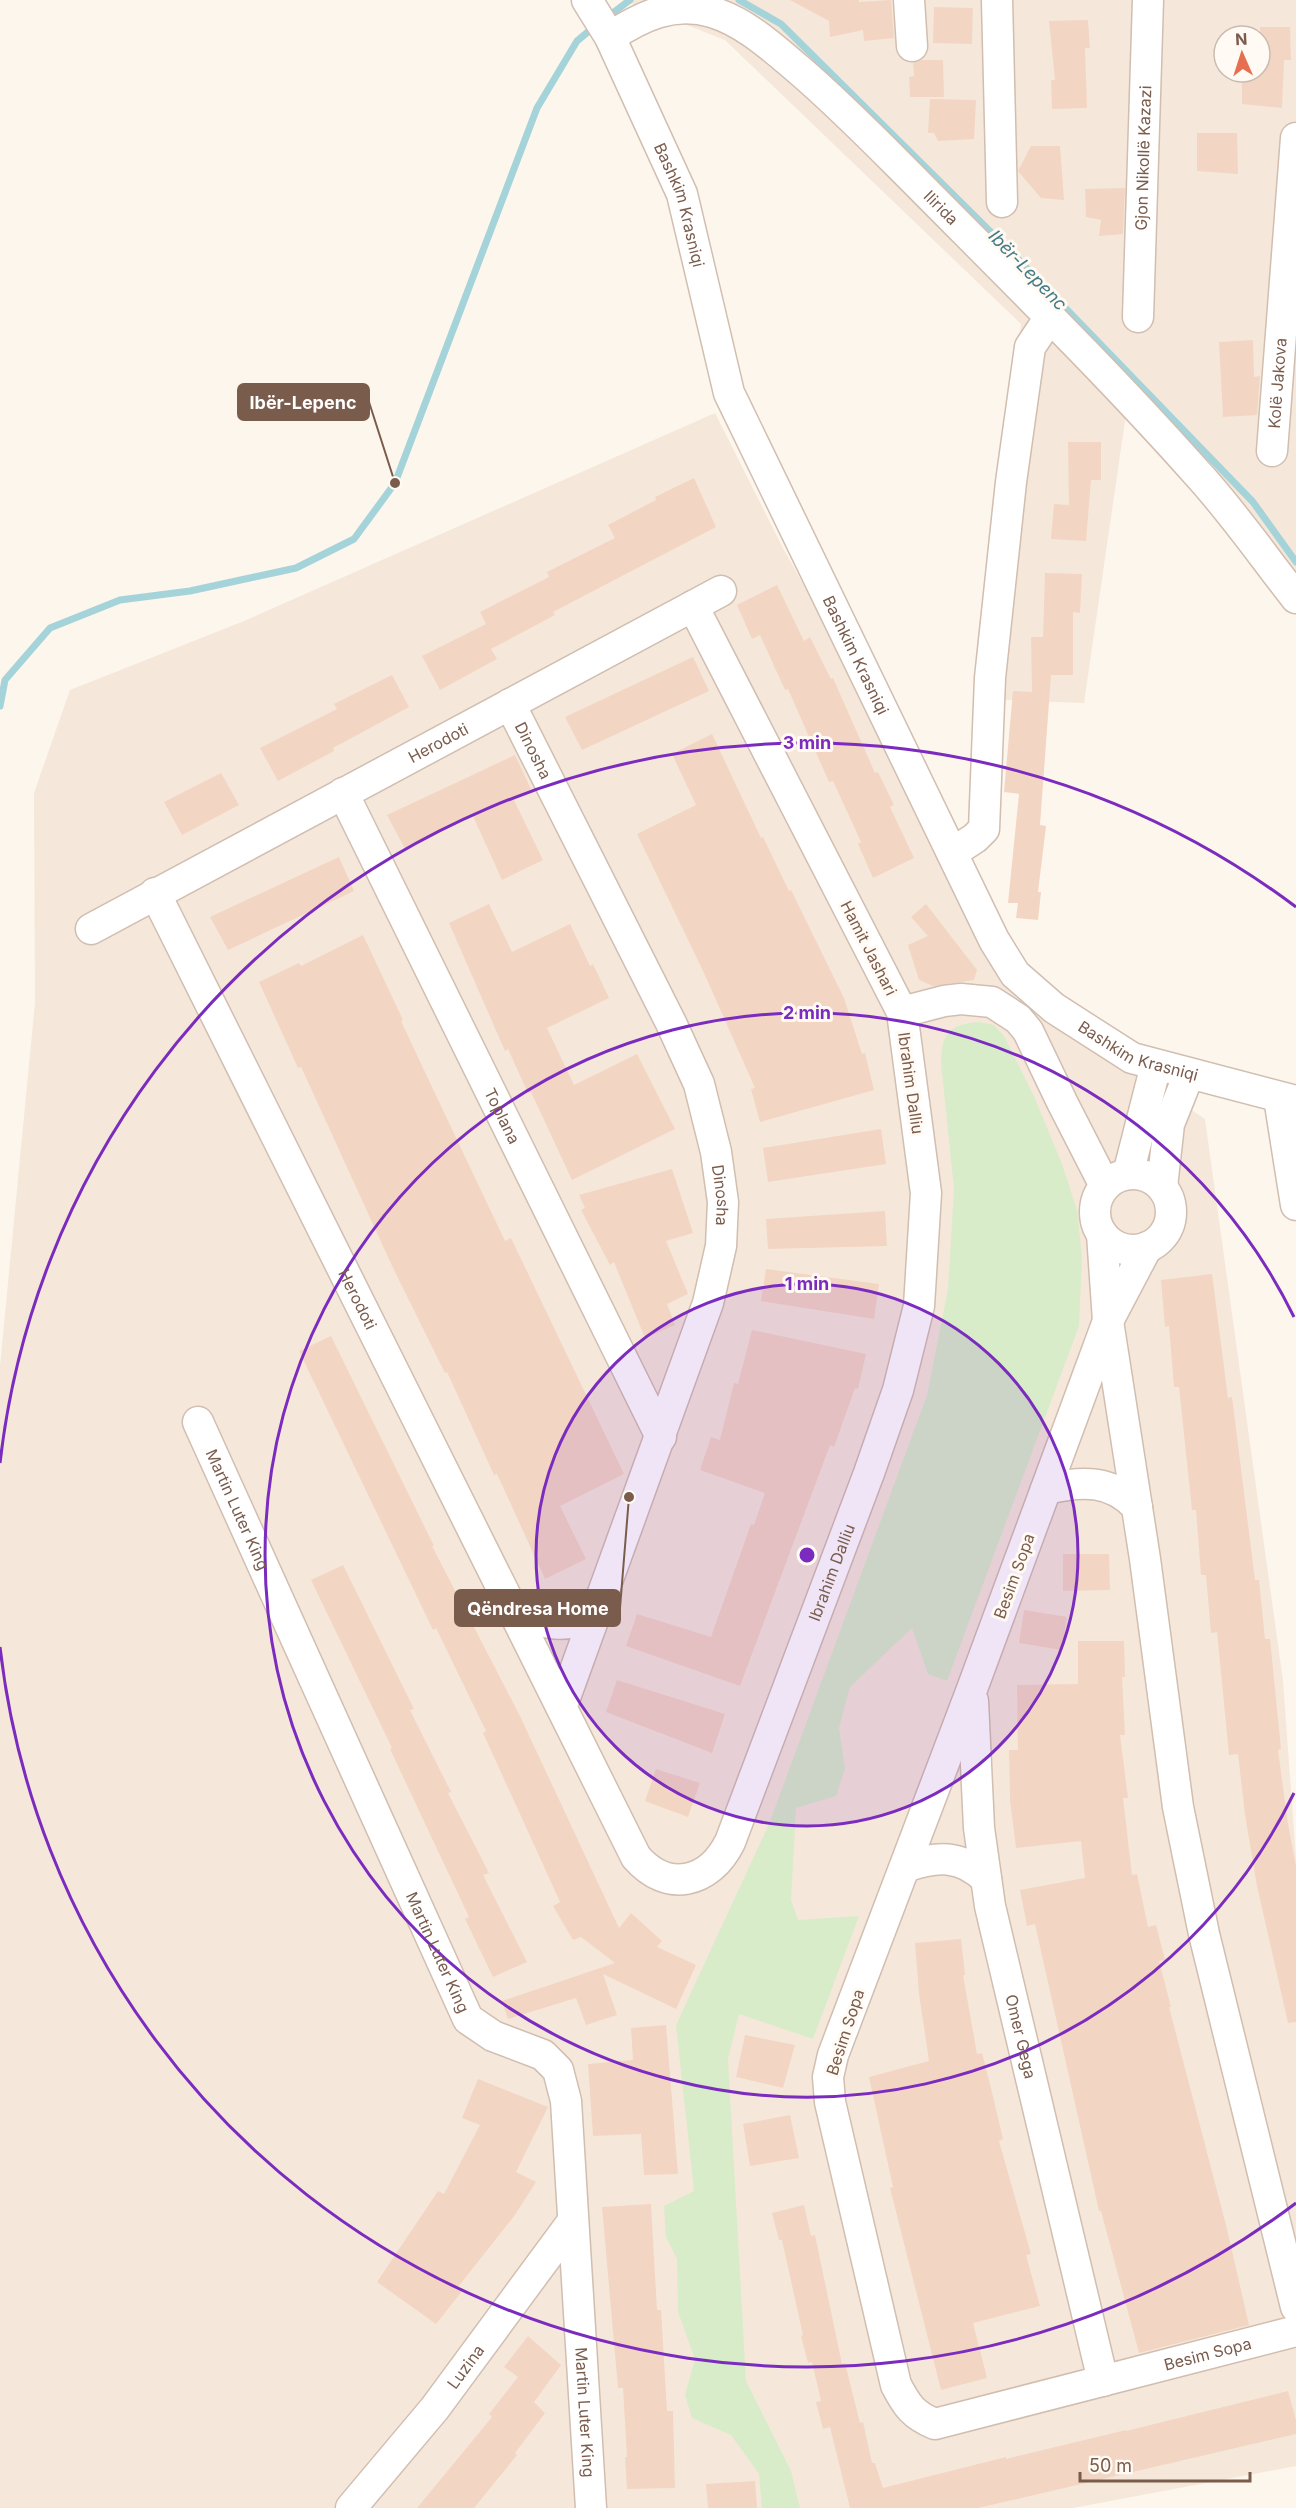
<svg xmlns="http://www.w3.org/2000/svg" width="1296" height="2508" font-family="Inter,sans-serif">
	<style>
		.residential { fill: #f5e8da; fill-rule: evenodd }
		.green { fill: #d8ecc9 }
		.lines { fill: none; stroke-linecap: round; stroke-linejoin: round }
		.stream { stroke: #a5d3da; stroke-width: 7 }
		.building { fill: #f3d5c3 }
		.minor-casing { stroke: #d1beb0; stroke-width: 33 }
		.minor { stroke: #fff; stroke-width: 30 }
		.ring { fill: none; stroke: #7b2cbf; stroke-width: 3 }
		.labels { text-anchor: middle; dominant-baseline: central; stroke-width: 6; stroke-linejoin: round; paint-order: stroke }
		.street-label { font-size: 16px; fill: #7a5c4d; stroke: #fffaf3 }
		.water-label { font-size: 18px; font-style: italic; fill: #437c86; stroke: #fffaf3 }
		.centre { fill: #7b2cbf; stroke: #fffaf3; stroke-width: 3 }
		.ring-label { font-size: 18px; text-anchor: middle; font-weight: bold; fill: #7b2cbf; stroke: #fffaf3; stroke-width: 6; stroke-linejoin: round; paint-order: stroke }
		.leader { fill: none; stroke: #7a5c4d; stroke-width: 2 }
		.callout-dot { fill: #7a5c4d; stroke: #fffaf3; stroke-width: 2 }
		.callout { fill: #7a5c4d; stroke: #7a5c4d; stroke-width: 2 }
		.callout-label { font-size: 18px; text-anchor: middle; font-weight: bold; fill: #fff }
	</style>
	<rect width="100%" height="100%" fill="#fdf6ec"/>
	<g class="residential">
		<path d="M622,0H1296V610L1126,414L1084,703L976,699L1021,324L725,40ZM1224,36H1260V72H1224Z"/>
		<path d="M715,413L783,548L1037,1004L1205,1119L1283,1681L1296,1858V2466L1073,2508H0V1366L35,1002L34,793L70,690L244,621Z"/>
	</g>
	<path class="green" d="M978,1022L994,1025L1004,1036L1034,1096L1062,1164L1077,1210L1082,1257L1079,1326L947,1681L928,1674L912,1628L850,1687L839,1728L845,1769L836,1796L796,1808L791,1900L798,1920L859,1916L813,2039L739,2014L728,2059L746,2381L791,2471L800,2508H762L759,2474L731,2435L692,2418L685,2395L695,2359L678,2312L677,2259L666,2237L664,2206L694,2191L676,2025L769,1824L927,1395L948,1289L954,1189L941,1063C942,1033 948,1025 978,1022Z"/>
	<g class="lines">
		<g class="stream">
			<path d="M739,0L781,24L1015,256L1253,502L1296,562"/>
			<path d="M606,18L630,0"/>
			<path d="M0,706L5,680L50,628L120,600L190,591L296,568L354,539L395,483L537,108L577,41L595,26"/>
		</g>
	</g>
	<g class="building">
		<path d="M790,0H859V2L891,0L894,38L864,41L863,30L830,37L829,21Z"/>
		<path d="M934,7L973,8L972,44L933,43Z"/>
		<path d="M1088,20L1090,48H1085L1087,108L1052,109L1051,80H1055L1049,21Z"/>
		<path d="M1260,27H1290L1291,60H1284L1282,108L1242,104V72H1260Z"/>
		<path d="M921,60H943L944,97H910L909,77L914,76L913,63Z"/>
		<path d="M930,99L976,100L974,139L938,141L934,133H928Z"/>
		<path d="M1197,133H1237L1238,174L1197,171Z"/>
		<path d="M1031,146H1060L1064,200L1041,198L1018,171Z"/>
		<path d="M1125,188L1123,234L1099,236L1101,220L1086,217L1085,189Z"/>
		<path d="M1253,340L1254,377L1260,376L1257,415L1223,417L1219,342Z"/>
		<path d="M1068,442H1101V480H1091L1086,541L1051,539L1054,504L1069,505Z"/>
		<path d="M694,478L716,527L553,612L555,615L491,649L497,659L440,690L422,656L486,624L480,612L549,577L547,572L615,538L608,525L656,500L655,497Z"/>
		<path d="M1045,573L1082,574L1080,613L1073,612V675H1051L1040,825L1046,826L1038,892H1041L1038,920L1016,918L1018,903H1008L1019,794L1004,792L1013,691L1032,692L1031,637H1043Z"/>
		<path d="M777,585L804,641L810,637L831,679L833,678L875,773L878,772L894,805L890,807L914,858L873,878L858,844L861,842L833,781L829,782L788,689L785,690L760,635L752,639L737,605Z"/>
		<path d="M693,657L709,691L582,750L565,717Z"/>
		<path d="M392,675L409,707L333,748L334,751L278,781L260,748L337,709L334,704Z"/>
		<path d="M712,734L761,838L763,837L789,891L791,890L844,998L862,1054L865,1053L874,1090L760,1122L751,1089L755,1088L704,973L637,834L696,805L672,754Z"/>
		<path d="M515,755L531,789L513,798L543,860L502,880L473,816L405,849L387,815Z"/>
		<path d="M221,773L239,805L182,835L164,802Z"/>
		<path d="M339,857L354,891L228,950L210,917Z"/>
		<path d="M489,904L512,952L570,924L590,966L593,964L609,998L547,1028L574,1085L637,1054L675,1129L572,1180L531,1092L528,1093L508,1049L505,1051L449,923Z"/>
		<path d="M926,904L977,970L974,980L933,986L919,980L908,945L928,936L911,917Z"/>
		<path d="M363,935L403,1020L401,1021L424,1070L505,1241L511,1238L624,1474L560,1506L586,1559L545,1579L497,1474L494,1475L447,1372L445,1373L393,1268L324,1117L301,1067L298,1068L259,982L299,963L301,966Z"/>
		<path d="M881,1129L886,1164L768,1182L763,1148Z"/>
		<path d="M672,1169L693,1233L666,1241L688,1294L667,1304L675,1325L645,1338L614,1262L610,1265L581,1210L585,1208L579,1195Z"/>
		<path d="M885,1211L887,1246L768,1249L766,1219Z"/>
		<path d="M766,1269L879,1284L874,1319L761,1301Z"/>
		<path d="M1212,1274L1228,1398L1232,1397L1255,1580H1259L1265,1639H1270L1281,1749L1278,1750L1288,1824L1296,1866V2022L1288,2023L1257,1886L1245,1815L1238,1754L1229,1755L1217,1632L1211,1633L1206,1575H1201L1196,1510H1192L1179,1387H1174L1169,1326L1165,1327L1161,1280Z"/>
		<path d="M752,1330L866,1354L858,1389L855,1388L834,1447L830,1445L740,1686L626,1646L637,1614L711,1637L751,1524L754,1525L765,1493L700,1470L711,1437L720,1440L734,1383L738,1384Z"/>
		<path d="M331,1336L434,1546H432L520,1716L619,1928L631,1913L662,1941L657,1947L696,1965L676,2009L603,1974L617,2015L586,2025L576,1998L508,2019L502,2001L615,1963L581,1937L573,1940L553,1906L560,1902L483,1733L486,1731L436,1628L433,1630L299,1351Z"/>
		<path d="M1063,1554H1109L1110,1590L1063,1591Z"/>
		<path d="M343,1565L414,1709L410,1710L451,1792L448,1793L489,1873L483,1875L527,1962L493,1977L465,1919L469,1917L390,1749L392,1748L311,1580Z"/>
		<path d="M1024,1610L1067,1617L1062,1650L1019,1643Z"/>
		<path d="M1078,1641H1124L1125,1677H1122L1125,1735H1120L1128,1798H1123L1132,1875L1137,1874L1148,1927L1156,1925L1165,1960L1159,1961L1171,2007H1169L1227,2229L1249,2325L1139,2353L1101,2211H1099L1035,1924L1027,1926L1020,1890L1085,1878L1081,1841L1016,1848L1010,1800L1009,1750H1018L1017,1685L1078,1684Z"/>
		<path d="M617,1680L725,1714L712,1753L606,1712Z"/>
		<path d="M656,1769L700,1783L688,1817L645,1801Z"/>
		<path d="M961,1939L965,1975H963L977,2054L982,2053L991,2088L1003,2139L999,2141L1031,2254L1026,2255L1040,2306L973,2323L987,2378L941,2390L890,2188L893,2187L869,2077L929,2061L919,1994L915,1943Z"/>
		<path d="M666,2025L678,2174L644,2175L641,2134L593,2136L588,2064L633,2060L631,2028Z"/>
		<path d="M745,2035L795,2045L783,2088L736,2077Z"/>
		<path d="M478,2079L548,2107L516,2172L536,2182L515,2215L458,2287L463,2290L436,2324L377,2282L438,2191L444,2194L480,2125L462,2118Z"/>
		<path d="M790,2115L799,2158L750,2166L743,2124Z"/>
		<path d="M651,2204L657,2310H661L667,2411H673L675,2488L627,2489L625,2457H627L623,2388H618L602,2207Z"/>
		<path d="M804,2205L811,2236L815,2235L842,2364L845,2363L860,2423L863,2422L872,2463H875L883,2488L1006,2457V2459L1126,2430V2431L1288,2391L1296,2420V2434L978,2508H850L830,2427L823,2429L816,2402L821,2401L812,2362L808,2363L801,2336L803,2335L782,2240H779L772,2213Z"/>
		<path d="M528,2336L561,2365L534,2402L545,2413L515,2453L517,2455L474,2508H417L492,2417L489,2414L518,2377L504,2367Z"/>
		<path d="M755,2481L757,2508H708L706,2484Z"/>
	</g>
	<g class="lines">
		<defs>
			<g id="minor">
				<path id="s1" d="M587,0L610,37L682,194L729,393L994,940L1015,974L1054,1008L1132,1058L1296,1101"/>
				<path d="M909,0L912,46"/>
				<path d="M997,0L1002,202"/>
				<path id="s2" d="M610,37C642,16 673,1 712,12C745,22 772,47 798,69C839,104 876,142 914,180C1009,276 1106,371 1196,472C1232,511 1263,556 1296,598"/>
				<path id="s3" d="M1138,317L1148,0"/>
				<path id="s4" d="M1272,451L1296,138"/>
				<path id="s5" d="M510,704L671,1023L699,1084L716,1152L723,1202L721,1246L708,1303L562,1706"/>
				<path id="s6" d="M343,793L661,1437"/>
				<path d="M952,853L975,838L984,829L990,678L1011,482L1030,347L1050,317"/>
				<path id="s7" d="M155,893L636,1857C667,1893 709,1884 730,1842L869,1473L898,1390L919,1306L926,1193L902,1012L693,606"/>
				<path id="s8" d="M91,929L721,591"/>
				<path d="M902,1012L944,1001L961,999L992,1002L1018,1019L1028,1031L1062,1102L1105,1186"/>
				<path d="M1279,1098L1296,1205"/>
				<path d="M1128,1174L1156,1065"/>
				<circle cx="1133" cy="1212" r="38"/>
				<path d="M1162,1187L1169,1124L1189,1074"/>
				<path d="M1102,1234L1108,1321L1145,1559L1178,1807L1204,1934L1296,2307"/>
				<path id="s9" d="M1147,1247L1108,1321L972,1689L833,2055L828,2077L830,2102L896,2385C907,2406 913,2415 935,2424L1296,2331"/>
				<path id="s10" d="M198,1422L468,2019L493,2036L543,2055L558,2070L566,2101L591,2508"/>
				<path d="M1046,1489C1082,1481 1111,1479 1137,1507"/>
				<path d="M517,1615C538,1621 568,1631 588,1616C592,1612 597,1606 601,1602"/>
				<path id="s11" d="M973,1701L979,1828L990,1906L1103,2381"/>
				<path d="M905,1867C936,1856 961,1854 986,1879"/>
				<path id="s12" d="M351,2508L435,2408L573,2221"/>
			</g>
		</defs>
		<use href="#minor" class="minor-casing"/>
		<use href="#minor" class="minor"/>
	</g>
	<circle cx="807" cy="1555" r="271" fill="#7b2cbf" fill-opacity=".12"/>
	<g class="ring">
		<circle cx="807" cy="1555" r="271"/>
		<path d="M1294 1793A542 542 0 1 1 1294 1317"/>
		<path d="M1296 2203A812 812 0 0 1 0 1647M0 1463A812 812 0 0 1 1296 907"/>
	</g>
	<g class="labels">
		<g class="street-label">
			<text stroke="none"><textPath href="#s3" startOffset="159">Gjon Nikollë Kazazi</textPath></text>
			<text stroke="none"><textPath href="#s1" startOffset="226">Bashkim Krasniqi</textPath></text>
			<text stroke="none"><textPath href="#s2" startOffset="412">Ilirida</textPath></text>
			<text stroke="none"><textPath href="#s4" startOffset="68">Kolë Jakova</textPath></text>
			<text stroke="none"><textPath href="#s1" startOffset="712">Bashkim Krasniqi</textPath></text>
			<text stroke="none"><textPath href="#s8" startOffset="394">Herodoti</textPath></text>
			<text stroke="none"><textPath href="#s5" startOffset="52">Dinosha</textPath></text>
			<text transform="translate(869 948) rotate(63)">Hamit Jashari</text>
			<text stroke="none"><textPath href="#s1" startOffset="1216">Bashkim Krasniqi</textPath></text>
			<text transform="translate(911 1083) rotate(82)">Ibrahim Dalliu</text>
			<text stroke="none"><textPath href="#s6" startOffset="360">Toplana</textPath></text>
			<text stroke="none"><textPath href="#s5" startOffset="538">Dinosha</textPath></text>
			<text stroke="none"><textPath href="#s7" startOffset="454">Herodoti</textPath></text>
			<text stroke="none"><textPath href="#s10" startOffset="96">Martin Luter King</textPath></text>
			<text stroke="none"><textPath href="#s7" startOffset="1482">Ibrahim Dalliu</textPath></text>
			<text transform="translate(1014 1576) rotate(-70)">Besim Sopa</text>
			<text stroke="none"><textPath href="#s10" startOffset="582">Martin Luter King</textPath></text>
			<text transform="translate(845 2032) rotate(-72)">Besim Sopa</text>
			<text stroke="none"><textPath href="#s11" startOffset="340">Omer Gega</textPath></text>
			<text stroke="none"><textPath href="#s9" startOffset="1544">Besim Sopa</textPath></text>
			<text stroke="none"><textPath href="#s12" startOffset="182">Luzina</textPath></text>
			<text stroke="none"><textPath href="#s10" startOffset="1104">Martin Luter King</textPath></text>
		</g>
		<g class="water-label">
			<text transform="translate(1028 270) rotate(46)">Ibër-Lepenc</text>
		</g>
	</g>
	<circle cx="807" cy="1555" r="9" class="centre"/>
	<g class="ring-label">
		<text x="807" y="749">3 min</text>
		<text x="807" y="1019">2 min</text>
		<text x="807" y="1290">1 min</text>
	</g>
	<path class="leader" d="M395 483L369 402M629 1497L620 1608"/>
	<g class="callout-dot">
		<circle cx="395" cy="483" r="6"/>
		<circle cx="629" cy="1497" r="6"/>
	</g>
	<g class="callout">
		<rect x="238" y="384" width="131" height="36" rx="6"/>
		<rect x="455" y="1590" width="165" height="36" rx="6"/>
	</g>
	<g class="callout-label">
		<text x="303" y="409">Ibër-Lepenc</text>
		<text x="538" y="1615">Qëndresa Home</text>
	</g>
	<g transform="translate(1242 54) rotate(357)"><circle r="28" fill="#fffaf3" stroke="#cabbb1" stroke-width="1.5"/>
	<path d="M0-4.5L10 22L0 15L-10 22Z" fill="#e76f51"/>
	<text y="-9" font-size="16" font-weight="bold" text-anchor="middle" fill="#7a5c4d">N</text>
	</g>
	<path d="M1080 2472v9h170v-9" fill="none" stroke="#7a5c4d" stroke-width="3"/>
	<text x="1089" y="2472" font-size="18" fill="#7a5c4d" stroke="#fffaf3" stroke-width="4.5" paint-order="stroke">50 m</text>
</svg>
